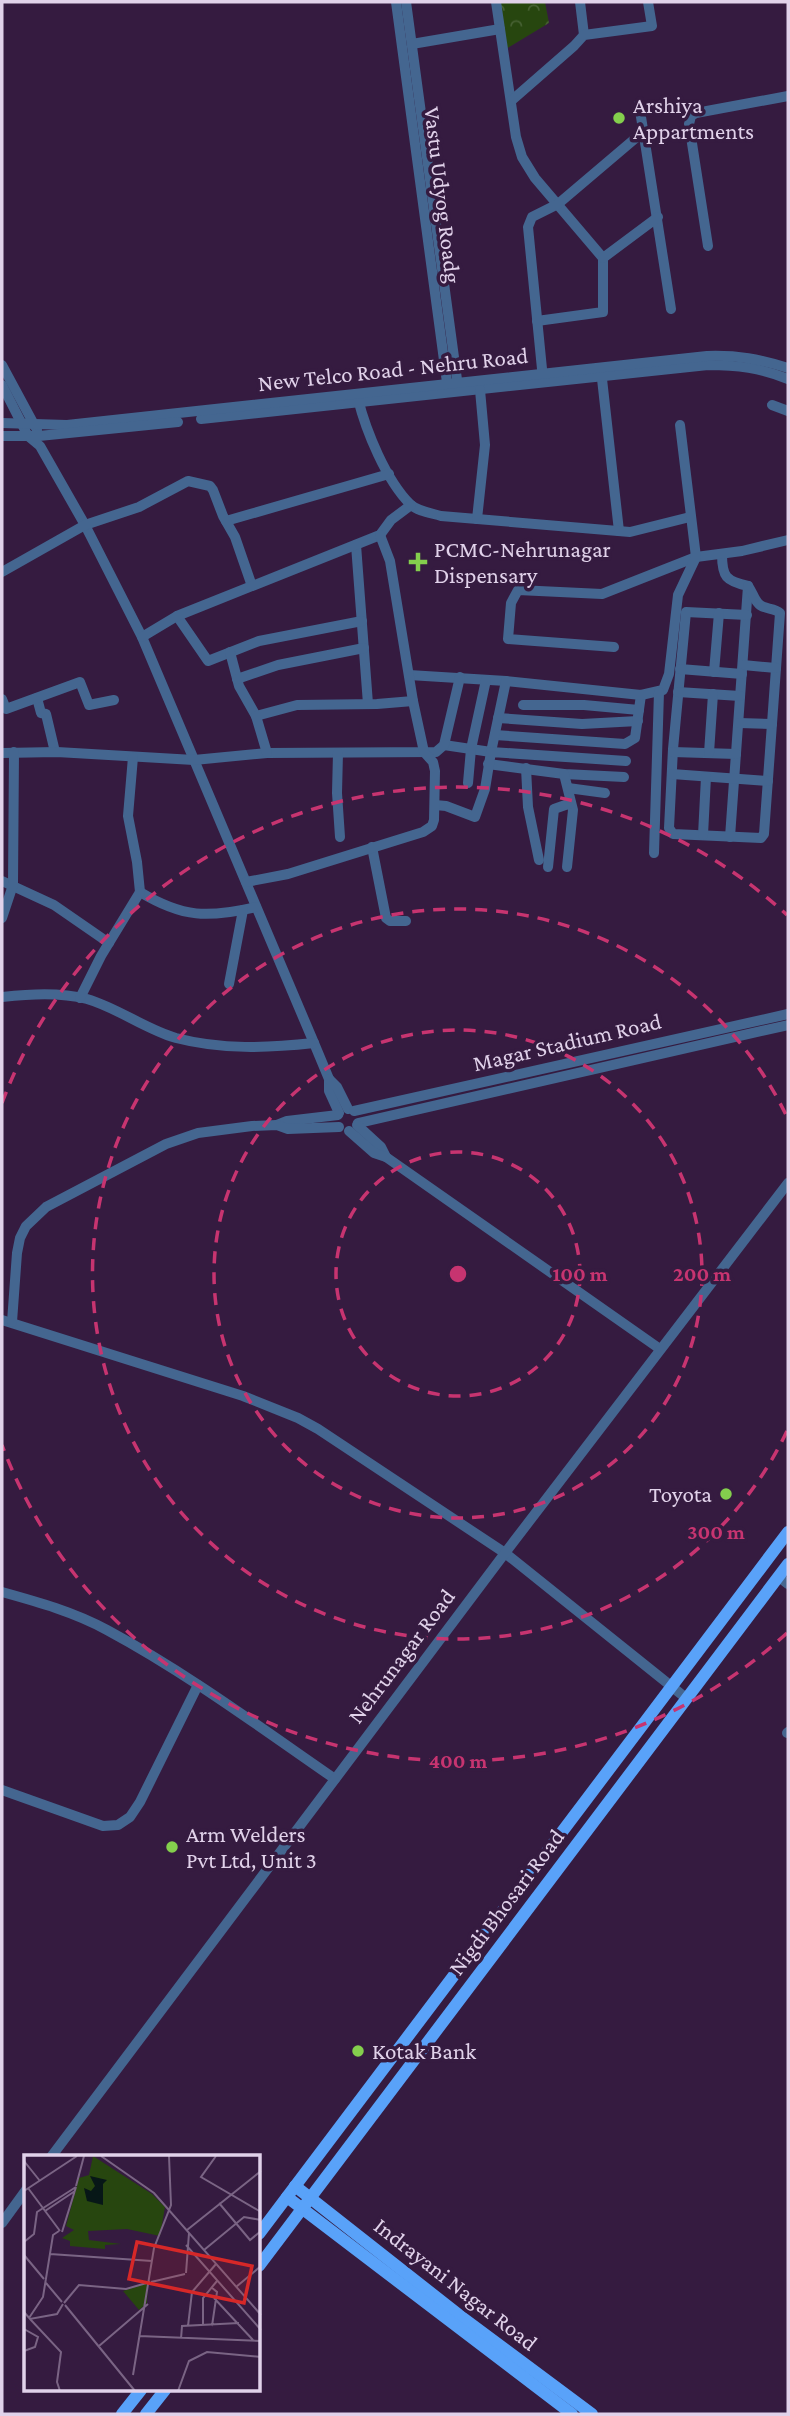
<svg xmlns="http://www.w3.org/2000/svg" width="790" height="2416" font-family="'Crimson Pro',serif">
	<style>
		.park { fill: url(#park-crowns) }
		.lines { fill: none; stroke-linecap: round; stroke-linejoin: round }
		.minor { stroke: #446690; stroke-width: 10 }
		.major { stroke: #59a2f9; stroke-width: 12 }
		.ring { fill: none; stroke: #c73470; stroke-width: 3.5; stroke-dasharray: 12 9 }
		.poi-dot { fill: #84cf4d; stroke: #351b40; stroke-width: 2.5 }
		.labels { text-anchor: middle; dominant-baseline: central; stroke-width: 7; stroke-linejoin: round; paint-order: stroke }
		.poi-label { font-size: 23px; fill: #e1d2ea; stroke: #351b40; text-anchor: start }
		.street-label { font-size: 23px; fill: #e1d2ea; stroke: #351b40 }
		.inset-road { fill: none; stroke: #7a6484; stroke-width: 2 }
		.view { fill: #d62828; fill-opacity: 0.15; stroke: #d62828; stroke-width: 3.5 }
		.inset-edge { fill: none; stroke: #e1d2ea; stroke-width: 3.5 }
		.centre { fill: #c73470; stroke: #351b40; stroke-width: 3.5 }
		.ring-label { font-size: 21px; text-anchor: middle; font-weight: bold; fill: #c73470; stroke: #351b40; stroke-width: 7; stroke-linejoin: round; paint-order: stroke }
	</style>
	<defs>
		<pattern id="park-crowns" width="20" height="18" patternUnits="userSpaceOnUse" patternTransform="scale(1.75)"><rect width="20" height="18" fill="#27460f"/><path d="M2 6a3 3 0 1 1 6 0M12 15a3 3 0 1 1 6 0" fill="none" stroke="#466032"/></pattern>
	</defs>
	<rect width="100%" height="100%" fill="#351b40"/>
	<path class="park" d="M499,2H545L549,23L506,49Z"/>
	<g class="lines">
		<g class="minor">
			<path d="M396,2L448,390"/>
			<path d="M406,2L458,387"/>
			<path d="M496,2L516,137L522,157L535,178L603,258V312L537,321"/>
			<path d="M580,2L584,35"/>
			<path d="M412,44L500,29"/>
			<path d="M511,101L574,46L584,35L652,26L648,2"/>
			<path d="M639,104L671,309"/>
			<path d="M708,246L689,124L691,116L696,113L788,96"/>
			<path d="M603,258L658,217"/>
			<path d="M2,365L37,430"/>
			<path d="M601,370L619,531"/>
			<path d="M543,379L528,227L532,217L558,204L644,131"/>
			<path d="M2,385L28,436L40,446L85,525L142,637L314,1043L329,1079V1091L339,1113"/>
			<path d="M358,399C366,431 386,480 410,504C417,511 431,513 441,516L630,532L690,517"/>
			<path d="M772,405L788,411"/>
			<path d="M201,419L708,365C737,365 761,368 788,379"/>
			<path d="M2,423L67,425L707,356C737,355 760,359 788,368"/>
			<path d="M2,436H39L178,422"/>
			<path d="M477,519L485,445L480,390"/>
			<path d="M226,521L389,474"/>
			<path d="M356,545L368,704"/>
			<path d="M722,554C722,577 726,581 748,586L730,837"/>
			<path d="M2,572L85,525L139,507L188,481L210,486L213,490L223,516L235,537L252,586"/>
			<path d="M747,615L686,612L673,749L669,828L673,834L761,838L764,834L780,613C774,607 763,610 758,603C754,599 752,591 748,586"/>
			<path d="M177,616L208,661L259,641L362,621"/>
			<path d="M142,637L177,616L380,535L391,520L411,505"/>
			<path d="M614,647L508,639L511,603L518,590L602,594L696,557L742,551L788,540"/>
			<path d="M230,652L239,686L256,716"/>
			<path d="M743,665L776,668"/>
			<path d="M680,669L742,674"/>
			<path d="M714,672L719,613"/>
			<path d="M409,675L506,681"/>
			<path d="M237,679L278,665L364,648"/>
			<path d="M678,692L740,696"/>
			<path d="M37,698L41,713L46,714L55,752"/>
			<path d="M2,699L6,709L80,682L89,705L114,700"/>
			<path d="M523,705H584L639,710"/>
			<path d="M498,718L582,724L638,721"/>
			<path d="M739,723L772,724"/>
			<path d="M495,735L625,744L635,738L641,695"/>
			<path d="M444,745L491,752L506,681L641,695L663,690L669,674L678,595L696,557L680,425"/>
			<path d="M673,752L736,754"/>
			<path d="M2,753L57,752L194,760L267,753L436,752L444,745L460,677"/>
			<path d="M267,753L256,716L297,705L377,704L413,701"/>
			<path d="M338,753L337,793L340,837"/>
			<path d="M709,753L713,694"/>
			<path d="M133,757L128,816L137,862L140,892"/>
			<path d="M488,764L564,774L624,777"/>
			<path d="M526,768L528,807L539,860"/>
			<path d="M564,774L573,810L567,867"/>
			<path d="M672,774L768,781"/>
			<path d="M468,783L471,749L486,680"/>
			<path d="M568,788L605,793"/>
			<path d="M435,805L446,806L475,817L485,789L491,752L626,761"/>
			<path d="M703,835L706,777"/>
			<path d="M372,847L386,918L390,921H406"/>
			<path d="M654,853L659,692"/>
			<path d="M548,867L554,809L571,803"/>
			<path d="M2,881L54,905L109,943"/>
			<path d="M246,882L288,874L423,832L432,826L434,820L435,771L433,762L424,752L413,701L390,561L380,535"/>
			<path d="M140,892C183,918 208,918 256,907"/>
			<path d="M2,918L13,885L14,752"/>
			<path d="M229,984L243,910"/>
			<path d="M2,997C30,994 59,992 87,999C118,1008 145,1029 176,1038C222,1050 268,1048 314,1043"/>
			<path d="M80,998L101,956L140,892"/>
			<path d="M329,1079L337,1087L348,1109"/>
			<path d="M354,1111L788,1014"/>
			<path d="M358,1123L788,1025"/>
			<path d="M277,1125L287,1121L338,1115"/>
			<path d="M357,1125L381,1147L386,1157"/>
			<path d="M349,1131L374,1153L386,1157L660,1349"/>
			<path d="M2,1320L243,1396L298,1418L318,1429L505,1553L686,1698"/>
			<path d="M12,1322L17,1253L20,1238L26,1226L46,1207L166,1144L198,1133L252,1126L277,1125L288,1129L339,1127"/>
			<path d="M779,1577L788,1584"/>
			<path d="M2,1592C38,1602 74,1612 107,1630C187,1673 261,1728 335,1779"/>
			<path d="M787,1733L788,1732"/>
			<path d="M2,1790L103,1826L118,1825L130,1817L140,1802L198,1685"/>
			<path d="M51,2157L505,1553L788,1183"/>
			<path d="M2,2223L26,2190"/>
		</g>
		<g class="major">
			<path d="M295,2186L459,2315L592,2414"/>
			<path d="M287,2197L572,2414"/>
			<path d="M259,2234L788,1532"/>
			<path d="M259,2266L788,1564"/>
			<path d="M122,2414L141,2390"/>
			<path d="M146,2414L165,2390"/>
		</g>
	</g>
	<g class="ring">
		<circle cx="458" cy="1274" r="122"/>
		<circle cx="458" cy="1274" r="244"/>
		<path d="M787 1431A365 365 0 1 1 787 1117"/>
		<path d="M787 1633A487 487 0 0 1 2 1445M2 1103A487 487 0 0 1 787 915"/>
	</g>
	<g class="poi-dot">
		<circle cx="619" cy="118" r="7"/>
		<path d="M414.5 551.5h7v7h7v7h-7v7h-7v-7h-7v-7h7z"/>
		<circle cx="726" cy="1494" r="7"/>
		<circle cx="172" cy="1847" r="7"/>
		<circle cx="358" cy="2051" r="7"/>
	</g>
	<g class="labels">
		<g class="poi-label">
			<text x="633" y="105">Arshiya<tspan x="633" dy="26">Appartments</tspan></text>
			<text x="434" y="549">PCMC-Nehrunagar<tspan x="434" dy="26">Dispensary</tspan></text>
			<text x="712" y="1494" text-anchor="end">Toyota</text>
			<text x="186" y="1834">Arm Welders<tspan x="186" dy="26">Pvt Ltd, Unit 3</tspan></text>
			<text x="372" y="2051">Kotak Bank</text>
		</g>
		<g class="street-label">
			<text transform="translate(443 195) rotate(83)">Vastu Udyog Roadg</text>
			<text transform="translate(393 369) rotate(-6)">New Telco Road - Nehru Road</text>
			<text transform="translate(567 1042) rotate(-13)">Magar Stadium Road</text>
			<text transform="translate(401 1656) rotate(-53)">Nehrunagar Road</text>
			<text transform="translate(506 1902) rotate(-53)">Nigdi Bhosari Road</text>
			<text transform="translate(456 2284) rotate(38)">Indrayani Nagar Road</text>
		</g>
	</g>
	<g transform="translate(24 2155)">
		<rect width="236" height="236" fill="#351b40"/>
		<path d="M69,1L128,39L141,52L136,81L103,74L64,76L65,85L97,89L81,90V94L46,91V86L38,83L50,75L42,71L55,23L65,20Z" fill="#27460f"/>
		<path d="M124,128L123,148L115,155L99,136Z" fill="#27460f"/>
		<path d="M66,21L83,25L79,29V50L63,46L60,33L67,36L71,31Z" fill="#071717"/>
		<path class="inset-road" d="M77,1L130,38L237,160M192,1L177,22L237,57M0,6L16,26M52,31L60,1M4,33L36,76M0,36L53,1M195,48L226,85L237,76M21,56L51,36M163,75L237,16M38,77L52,32M0,87L10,79L13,57L52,32M162,90L237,175M180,95L220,62L237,65M26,99L128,106M0,100L20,124M162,118L165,78M127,127L161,119M22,128L38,147M187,132L193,137L188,171M212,132L237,111M190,143L229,185M40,148L55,130L102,134L126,127M41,150L111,236M0,157L6,164L33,159L39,149M5,163L19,142L29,80L35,76M6,164L37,197L33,227L36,236M164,171L168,137L192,109M179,171V143L193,126M0,174L14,182L11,192L0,196M115,181L237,186M157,184L158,171L215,168M75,191L124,149M109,220L130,93L147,50L145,1M154,236L165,206L183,197L237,202"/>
		<path class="view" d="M113,87L228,111L220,148L105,124Z"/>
		<rect width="236" height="236" class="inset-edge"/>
	</g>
	<circle cx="458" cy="1274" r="10" class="centre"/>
	<g class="ring-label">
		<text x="580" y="1281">100 m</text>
		<text x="702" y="1281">200 m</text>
		<text x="716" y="1539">300 m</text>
		<text x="458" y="1768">400 m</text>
	</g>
	<rect width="790" height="2416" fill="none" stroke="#e1d2ea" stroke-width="7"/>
</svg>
